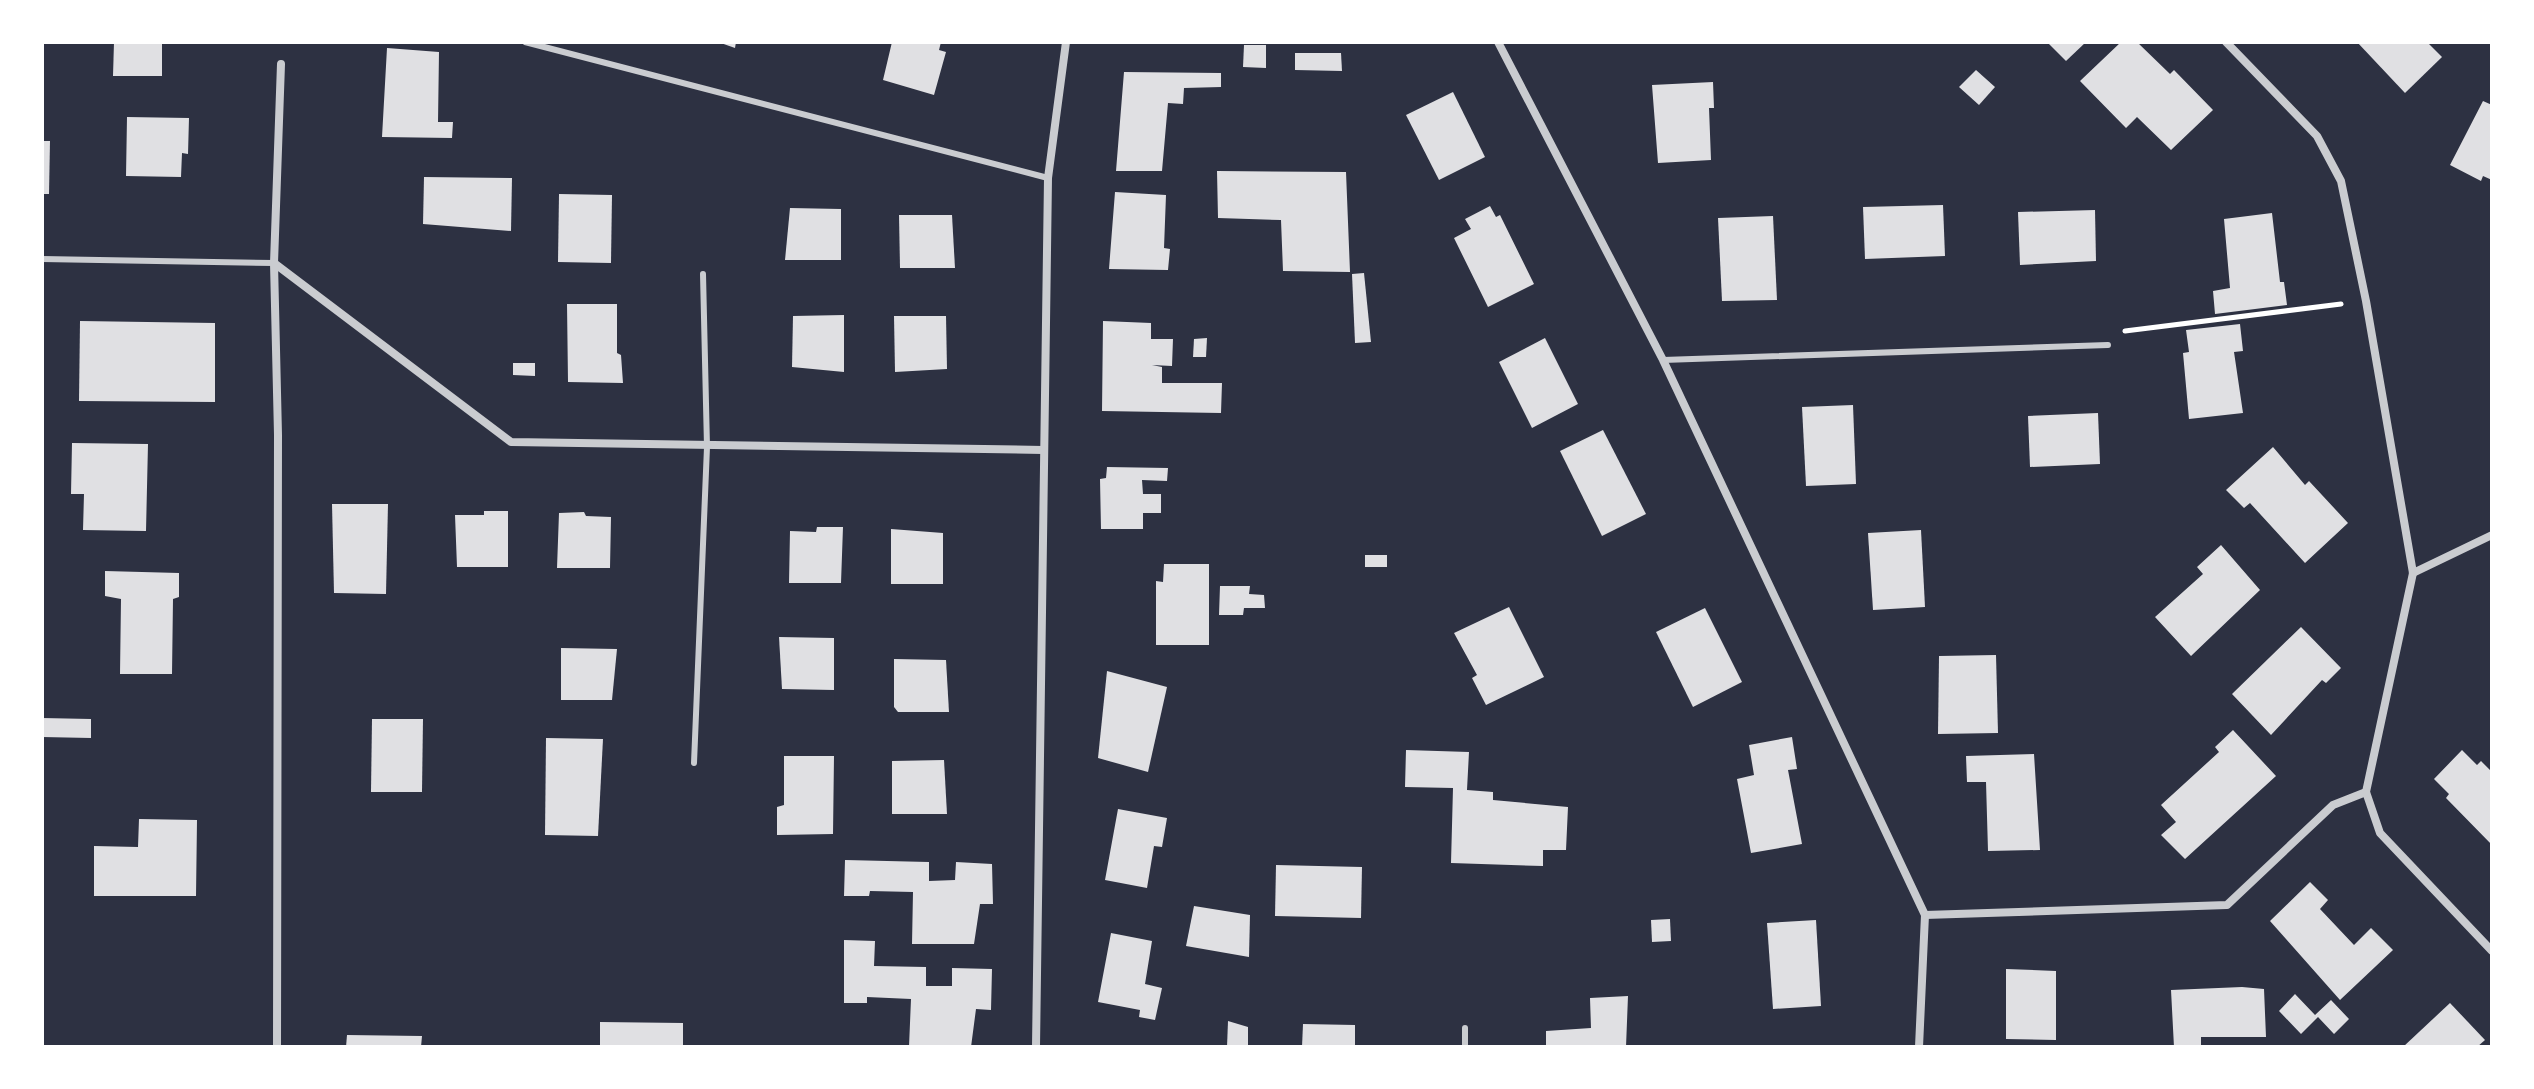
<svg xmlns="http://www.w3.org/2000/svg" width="2534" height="1089" font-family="Figtree,sans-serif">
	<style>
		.building { fill: #e0e0e3 }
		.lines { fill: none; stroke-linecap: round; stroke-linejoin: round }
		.path { stroke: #fff; stroke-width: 5 }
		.service { stroke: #caccd0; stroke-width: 6 }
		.minor { stroke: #caccd0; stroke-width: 8 }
	</style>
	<rect width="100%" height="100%" fill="#2d3142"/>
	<g class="building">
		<path d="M114,42H162V76H113Z"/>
		<path d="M718,42H736L735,48Z"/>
		<path d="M892,42H941L939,50L946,52L934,95L883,80Z"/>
		<path d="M2047,42H2086L2066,61Z"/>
		<path d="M2121,42H2137L2170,74L2174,70L2213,110L2171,150L2137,117L2126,128L2080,81Z"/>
		<path d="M2357,42H2427L2442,57L2405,93Z"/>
		<path d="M1244,45H1266V68L1243,67Z"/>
		<path d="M387,48L439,52L438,122H453L452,138L382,137Z"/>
		<path d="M1295,53H1341L1342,71L1295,70Z"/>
		<path d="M1976,70L1995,87L1979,105L1959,87Z"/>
		<path d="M1124,72L1221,73V87L1184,88L1183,104L1168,103L1162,171H1116Z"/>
		<path d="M1713,82L1714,108H1709L1711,160L1658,163L1652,85Z"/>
		<path d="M1453,92L1485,157L1439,180L1406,115Z"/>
		<path d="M2483,101L2492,105V180L2483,176L2481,181L2450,165Z"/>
		<path d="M127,117L189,118L188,154L182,153L181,177L126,176Z"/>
		<path d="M42,141H50L49,194H42Z"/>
		<path d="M1217,171L1346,172L1350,272L1283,271L1281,220L1218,218Z"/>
		<path d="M424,177L512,178L511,231L423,224Z"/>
		<path d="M1115,192L1166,195L1164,248L1170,249L1168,270L1109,269Z"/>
		<path d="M559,194L612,195L611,263L558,262Z"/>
		<path d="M1943,205L1945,256L1865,259L1863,207Z"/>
		<path d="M1490,206L1496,217L1500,215L1534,284L1488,307L1454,238L1471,229L1465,219Z"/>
		<path d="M790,208L841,209V260H785Z"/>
		<path d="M2095,210L2096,261L2020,265L2018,212Z"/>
		<path d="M2272,213L2280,282H2284L2287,305L2215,314L2213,291L2230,288L2224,219Z"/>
		<path d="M899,215H952L955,268H900Z"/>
		<path d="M1773,216L1777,300L1722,301L1718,218Z"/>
		<path d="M1364,273L1371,342L1355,343L1352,274Z"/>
		<path d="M567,304H617V353L621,355L623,383L568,382Z"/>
		<path d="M844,315V372L792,367L793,316Z"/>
		<path d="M894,316H946L947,369L895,372Z"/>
		<path d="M80,321L215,323V402L79,401Z"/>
		<path d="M1103,321L1151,323V339H1173L1172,366L1152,365L1162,367V383H1222L1221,413L1102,411Z"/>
		<path d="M2240,324L2243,351L2234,352L2243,413L2189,419L2183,353L2189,352L2186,330Z"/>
		<path d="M1207,338L1206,357H1193L1194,339Z"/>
		<path d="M1545,338L1578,404L1532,428L1499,362Z"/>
		<path d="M513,363H535V376L513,375Z"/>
		<path d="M1853,405L1856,484L1806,486L1802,407Z"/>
		<path d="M2098,413L2100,464L2030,467L2028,416Z"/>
		<path d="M1603,430L1646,514L1602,536L1560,451Z"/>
		<path d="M72,443L148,444L146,531L83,530L84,494H71Z"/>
		<path d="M2273,447L2305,485L2309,481L2348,523L2305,563L2250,503L2244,508L2226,490Z"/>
		<path d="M1107,467L1168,468L1167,481L1142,480L1143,494H1161V513H1143V529H1101L1100,479L1106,478Z"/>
		<path d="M332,504H388L386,594L334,593Z"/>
		<path d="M484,511H508V567H457L455,515H484Z"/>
		<path d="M584,512L586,516L611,517L610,568H557L559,513Z"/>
		<path d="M817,527H843L841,583H789L790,531L816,532Z"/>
		<path d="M891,529L943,533V584H891Z"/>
		<path d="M1921,530L1925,607L1873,610L1868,533Z"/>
		<path d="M2221,545L2260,590L2191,656L2155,617L2203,574L2197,567Z"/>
		<rect x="1365" y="555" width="22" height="12"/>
		<path d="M1164,564H1209V645H1156V581L1163,582Z"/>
		<path d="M105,571L179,573V597L173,599L172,674H120L121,599L105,596Z"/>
		<path d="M1220,586H1250L1249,594L1264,595L1265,608H1244L1243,615H1219Z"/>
		<path d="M1509,607L1544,677L1486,705L1472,678L1477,675L1454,633Z"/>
		<path d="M1705,608L1742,682L1693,707L1656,632Z"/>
		<path d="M2301,627L2341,668L2326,683L2322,680L2271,735L2232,694Z"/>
		<path d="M779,637L834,638V690L782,689Z"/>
		<path d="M561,648L617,649L612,700H561Z"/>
		<path d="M1996,655L1998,733L1938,734L1939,656Z"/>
		<path d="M894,659L946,660L949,712H898L894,707Z"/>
		<path d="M1107,671L1167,687L1148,772L1098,758Z"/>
		<path d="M42,718L91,719V738L42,737Z"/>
		<path d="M372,719H423L422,792H371Z"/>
		<path d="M2233,730L2276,776L2185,859L2161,835L2176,822L2161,805L2219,752L2215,747Z"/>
		<path d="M1792,737L1797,769L1788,770L1802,844L1751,853L1737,779L1754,775L1749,745Z"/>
		<path d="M546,738L603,739L598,836L545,835Z"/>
		<path d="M1406,750L1469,752L1467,790L1493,792V800L1568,807L1566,850H1543V866L1451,863L1453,788L1405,787Z"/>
		<path d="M2462,750L2477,765L2481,761L2492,772V845L2446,798L2449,794L2434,779Z"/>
		<path d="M2034,754L2040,850L1988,851L1986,782H1967L1966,756Z"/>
		<path d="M784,756H834L833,834L777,835V807L784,805Z"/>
		<path d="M944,760L947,814H892V761Z"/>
		<path d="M1118,809L1167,818L1162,847L1154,846L1147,888L1105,880Z"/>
		<path d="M139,819L197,820L196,896H94V846L138,847Z"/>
		<path d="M845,860L929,862V881L955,880L956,862L992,864L993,904H980L974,944H912L913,892L870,891L869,896H844Z"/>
		<path d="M1276,865L1362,867L1361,918L1275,916Z"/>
		<path d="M2310,882L2328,900L2320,909L2354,945L2371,928L2393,950L2340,1000L2270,921Z"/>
		<path d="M1194,906L1250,915L1249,957L1186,946Z"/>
		<path d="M1670,919L1671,941L1652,942L1651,920Z"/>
		<path d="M1816,920L1821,1006L1773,1009L1767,923Z"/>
		<path d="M1111,933L1152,941L1145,984L1162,988L1155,1020L1139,1017L1140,1010L1098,1002Z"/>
		<path d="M844,940L875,941L874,966L926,967V986H952V968L992,969L991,1010L976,1009L971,1047H909L911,999L867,997V1003H844Z"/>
		<path d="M2006,969L2056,971V1040L2006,1039Z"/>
		<path d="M2242,987L2264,989L2266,1037H2201V1046L2174,1047L2171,990Z"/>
		<path d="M2295,994L2315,1015L2331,1000L2349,1019L2334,1034L2318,1017L2301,1034L2279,1011Z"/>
		<path d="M1628,996L1626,1047H1546V1031L1591,1028L1590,998Z"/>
		<path d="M2450,1003L2485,1040L2477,1047H2403Z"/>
		<path d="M1228,1021L1248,1027V1047H1227Z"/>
		<path d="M600,1022L683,1023V1047H600Z"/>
		<path d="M1303,1024L1355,1025V1047H1302Z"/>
		<path d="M347,1035L422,1036L421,1047H346Z"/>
	</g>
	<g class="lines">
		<path class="path" d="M2125,331L2341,304"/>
		<g class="service">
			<path d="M525,42L1048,178"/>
			<path d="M42,259L274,263"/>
			<path d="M1663,360L2108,345"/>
			<path d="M694,763L707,447L703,274"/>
			<path d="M1465,1047V1028"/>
		</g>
		<g class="minor">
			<path d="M1498,42L1663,360L1925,915L1919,1047"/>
			<path d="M2226,42L2317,136L2341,181L2366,301L2413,573L2366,792L2380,833L2492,951"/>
			<path d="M274,263L511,442L1043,450"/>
			<path d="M2413,573L2492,535"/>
			<path d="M1925,915L2227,905L2333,805L2366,792"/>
			<path d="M277,1047L278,435L274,263L281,64"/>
			<path d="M1036,1047L1048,178L1066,42"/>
		</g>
	</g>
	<rect width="2534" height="1089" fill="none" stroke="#ffffff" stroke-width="88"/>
</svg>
